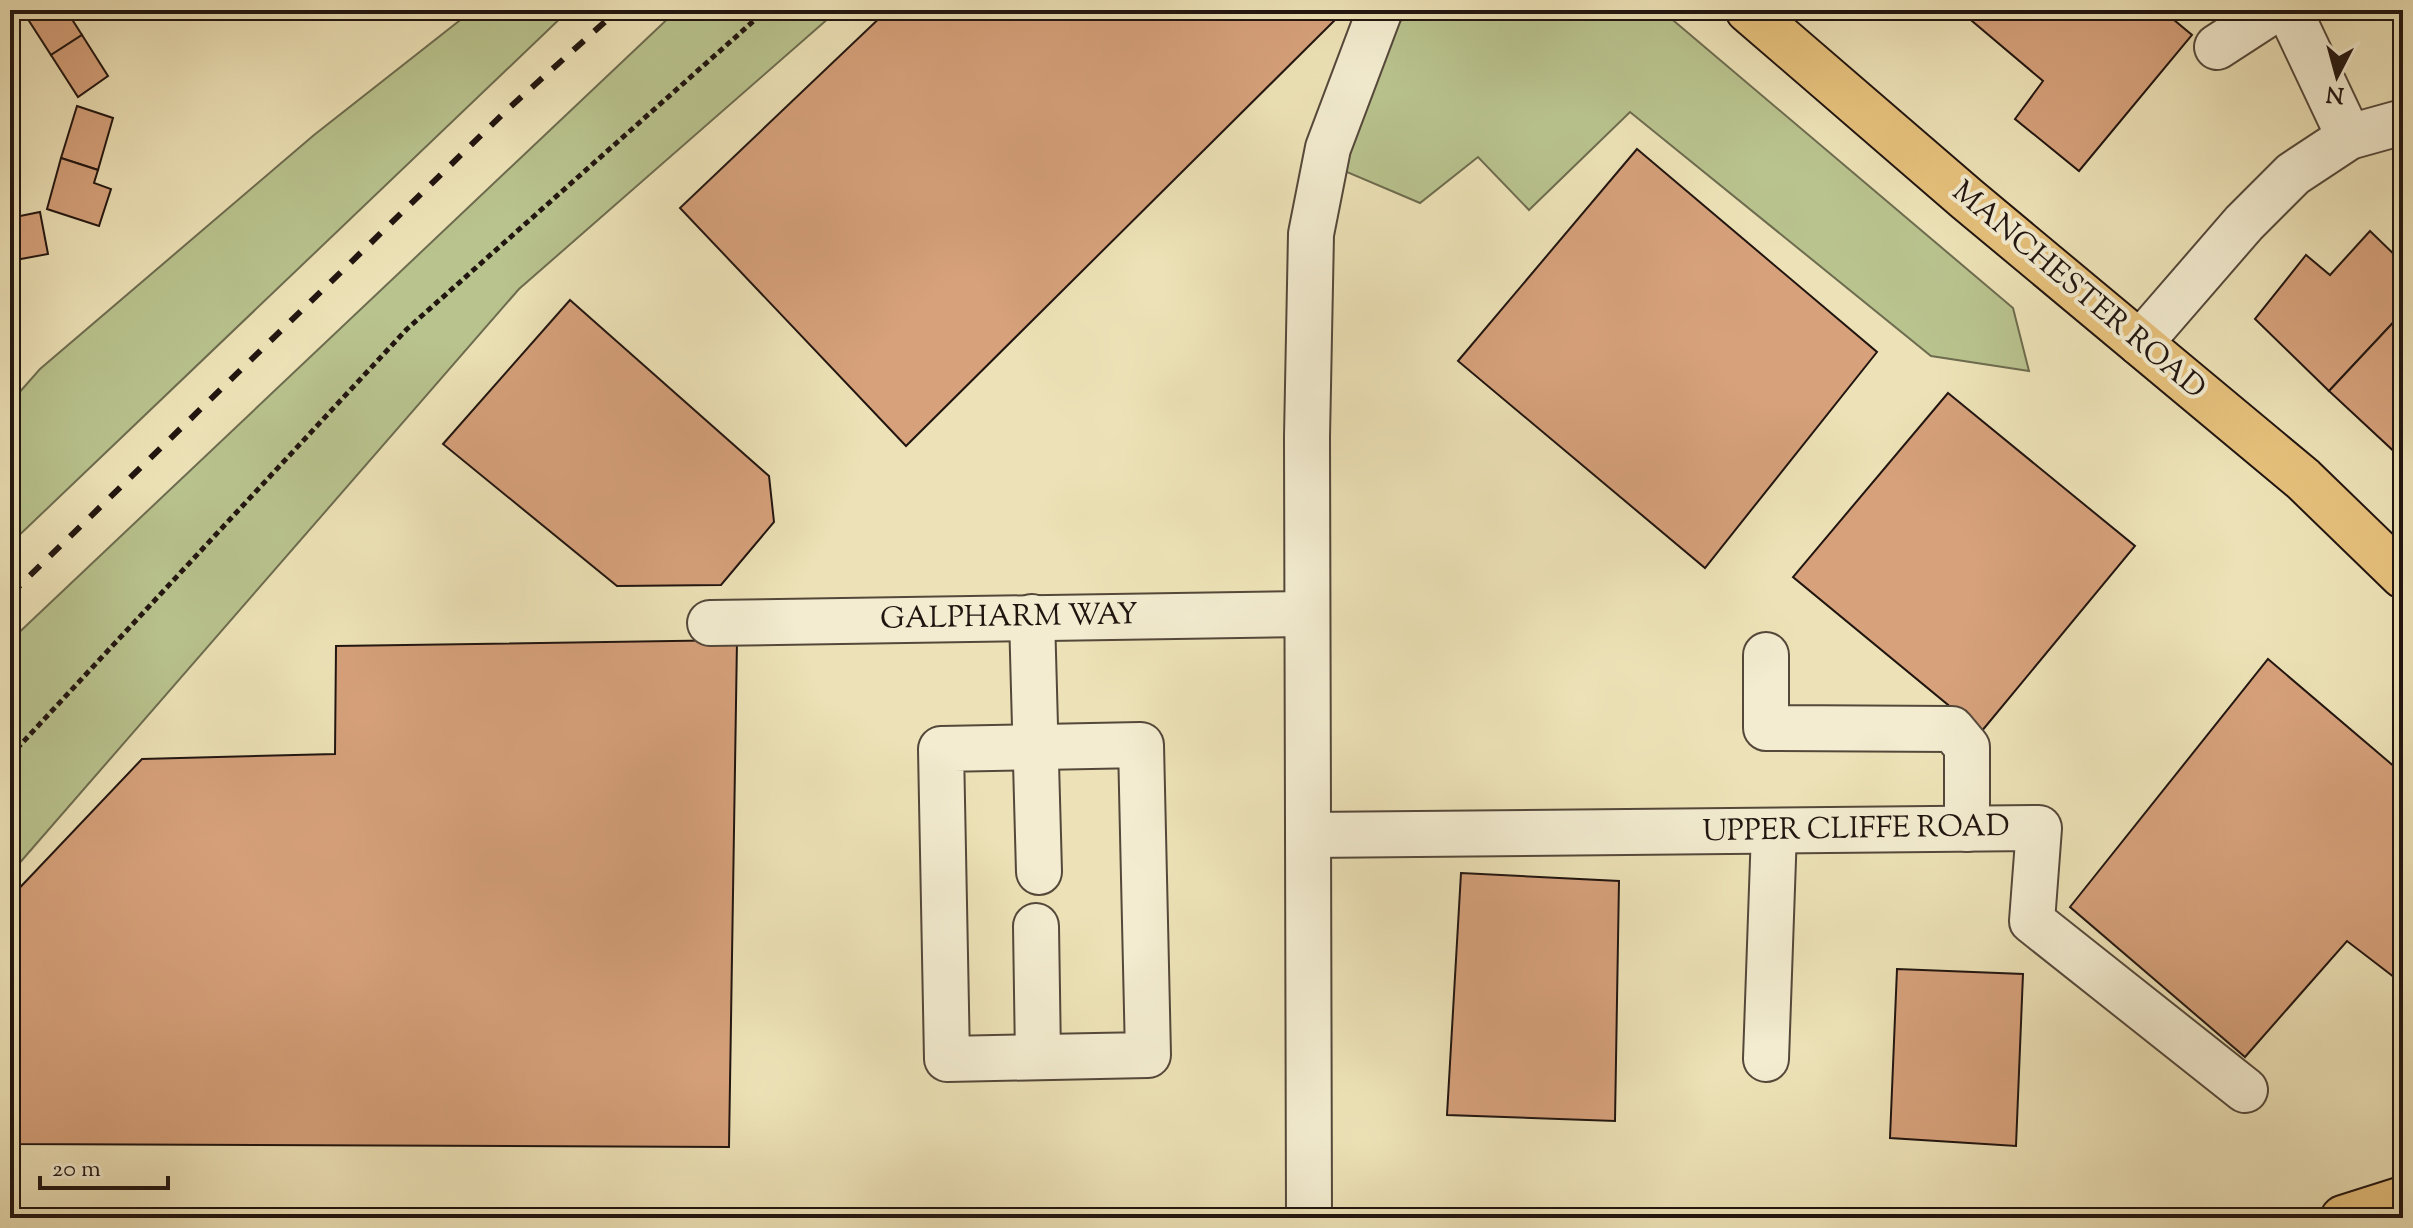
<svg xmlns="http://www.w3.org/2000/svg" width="2413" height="1228" font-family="'Sorts Mill Goudy',serif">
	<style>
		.green { fill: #b9c38e; stroke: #6d6c4f; stroke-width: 2 }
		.building { fill: #d6a17b; stroke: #211510; stroke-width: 2 }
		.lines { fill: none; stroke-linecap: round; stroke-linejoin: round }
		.minor-casing { stroke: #54483a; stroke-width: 48 }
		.major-casing { stroke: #211510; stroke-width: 48 }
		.highway-casing { stroke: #211510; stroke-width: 48 }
		.path { stroke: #211510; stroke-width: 5; stroke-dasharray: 6 4; stroke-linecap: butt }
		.minor { stroke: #f3ecd0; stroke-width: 44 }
		.major { stroke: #e6c17c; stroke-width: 44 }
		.highway { stroke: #e6c17c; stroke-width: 44 }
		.rail { stroke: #211510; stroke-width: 6; stroke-dasharray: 14 14; stroke-linecap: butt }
		.labels { text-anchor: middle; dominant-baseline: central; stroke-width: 8; stroke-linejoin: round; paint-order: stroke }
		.street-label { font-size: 30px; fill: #211510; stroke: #f3ecd0 }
	</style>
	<rect width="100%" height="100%" fill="#ede2b7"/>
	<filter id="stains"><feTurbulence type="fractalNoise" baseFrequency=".0025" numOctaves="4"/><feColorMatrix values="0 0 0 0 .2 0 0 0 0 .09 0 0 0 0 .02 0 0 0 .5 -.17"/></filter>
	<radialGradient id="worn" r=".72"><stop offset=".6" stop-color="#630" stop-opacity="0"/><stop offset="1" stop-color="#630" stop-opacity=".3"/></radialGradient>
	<g class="green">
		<path d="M473,10H569L10,544V403L40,369L314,135Z"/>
		<path d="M677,10H838L519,289L10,874V641Z"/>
		<path d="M1414,10H1661L2013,308L2029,371L1931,356L1630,112L1529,210L1478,157L1420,203L1342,170L1358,56Z"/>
	</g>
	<g class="building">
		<path d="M22,10H66L82,35L51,55Z"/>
		<path d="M888,10H1335L1340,15L906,446L680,208Z"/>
		<path d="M1959,10H2162L2192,35L2079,171L2015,119L2043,81Z"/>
		<path d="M82,35L108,76L78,97L51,55Z"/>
		<path d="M77,106L113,118L98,170L61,158Z"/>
		<path d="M1637,149L1877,352L1705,568L1458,361Z"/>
		<path d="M61,158L98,170L94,183L111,189L99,226L47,209Z"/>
		<path d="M40,212L48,254L10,261V218Z"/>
		<path d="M2370,231L2403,263V312L2329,391L2255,319L2306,255L2330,275Z"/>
		<path d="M570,300L769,476L774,522L721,585L617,586L443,444Z"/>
		<path d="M2403,312V452L2399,456L2329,391Z"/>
		<path d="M1948,393L2135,546L1981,732L1793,577Z"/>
		<path d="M737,640L729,1147L10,1144V898L142,759L335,754L336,646Z"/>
		<path d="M2268,659L2403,774V984L2347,941L2245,1057L2070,907Z"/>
		<path d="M1461,873L1619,881L1615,1121L1447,1115Z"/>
		<path d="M1897,969L2023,974L2016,1146L1890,1138Z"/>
	</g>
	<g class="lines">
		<defs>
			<g id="minor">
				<path d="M2289,10L2349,137"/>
				<path d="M2217,47L2274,10"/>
				<path d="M2140,343L2244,223L2293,174L2349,137L2403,122"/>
				<path d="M1032,617L1039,872"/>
				<path d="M710,623L1307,614"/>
				<path d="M1766,655V728L1952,729L1967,747V829"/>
				<path d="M1141,745L1148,1055L947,1059L941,749Z"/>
				<path d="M1308,835L2039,828L2032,921L2245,1090"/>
				<path d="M1036,926L1038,1057"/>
				<path d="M1766,1059L1774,831"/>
				<path d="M1309,1218L1307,437L1311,234L1328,148L1380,10"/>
			</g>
			<path id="major" d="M1748,10L1967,199L2303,479L2403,576"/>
			<path id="highway" d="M2343,1218L2403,1199"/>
		</defs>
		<use href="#minor" class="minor-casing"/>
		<use href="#major" class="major-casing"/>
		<use href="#highway" class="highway-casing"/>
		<path class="path" d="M10,756L407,329L766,10"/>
		<use href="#minor" class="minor"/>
		<use href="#major" class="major"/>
		<use href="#highway" class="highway"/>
		<path class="rail" d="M10,595L509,108L618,10"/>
	</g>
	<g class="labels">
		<g class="street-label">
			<text transform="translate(2078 291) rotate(40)">MANCHESTER ROAD</text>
			<text transform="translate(1009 618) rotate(-1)">GALPHARM WAY</text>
			<text transform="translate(1856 830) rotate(-1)">UPPER CLIFFE ROAD</text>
		</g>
	</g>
	<rect width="2413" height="1228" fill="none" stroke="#ede2b7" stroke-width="40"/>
	<rect x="12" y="12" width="2389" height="1204" fill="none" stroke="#211510" stroke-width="4"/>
	<rect x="20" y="20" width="2373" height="1188" fill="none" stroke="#211510" stroke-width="2"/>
	<g transform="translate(2337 76) rotate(186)" stroke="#f3ecd0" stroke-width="6" paint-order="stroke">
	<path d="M0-6L14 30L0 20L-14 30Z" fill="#211510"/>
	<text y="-12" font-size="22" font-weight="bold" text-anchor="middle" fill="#211510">N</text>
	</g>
	<path d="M40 1176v12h128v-12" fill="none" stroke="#211510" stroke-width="4"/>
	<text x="52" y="1176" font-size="24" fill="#211510" stroke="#f3ecd0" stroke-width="6" paint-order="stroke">20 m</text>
	<rect width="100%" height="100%" filter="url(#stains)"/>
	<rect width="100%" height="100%" fill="url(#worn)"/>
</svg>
